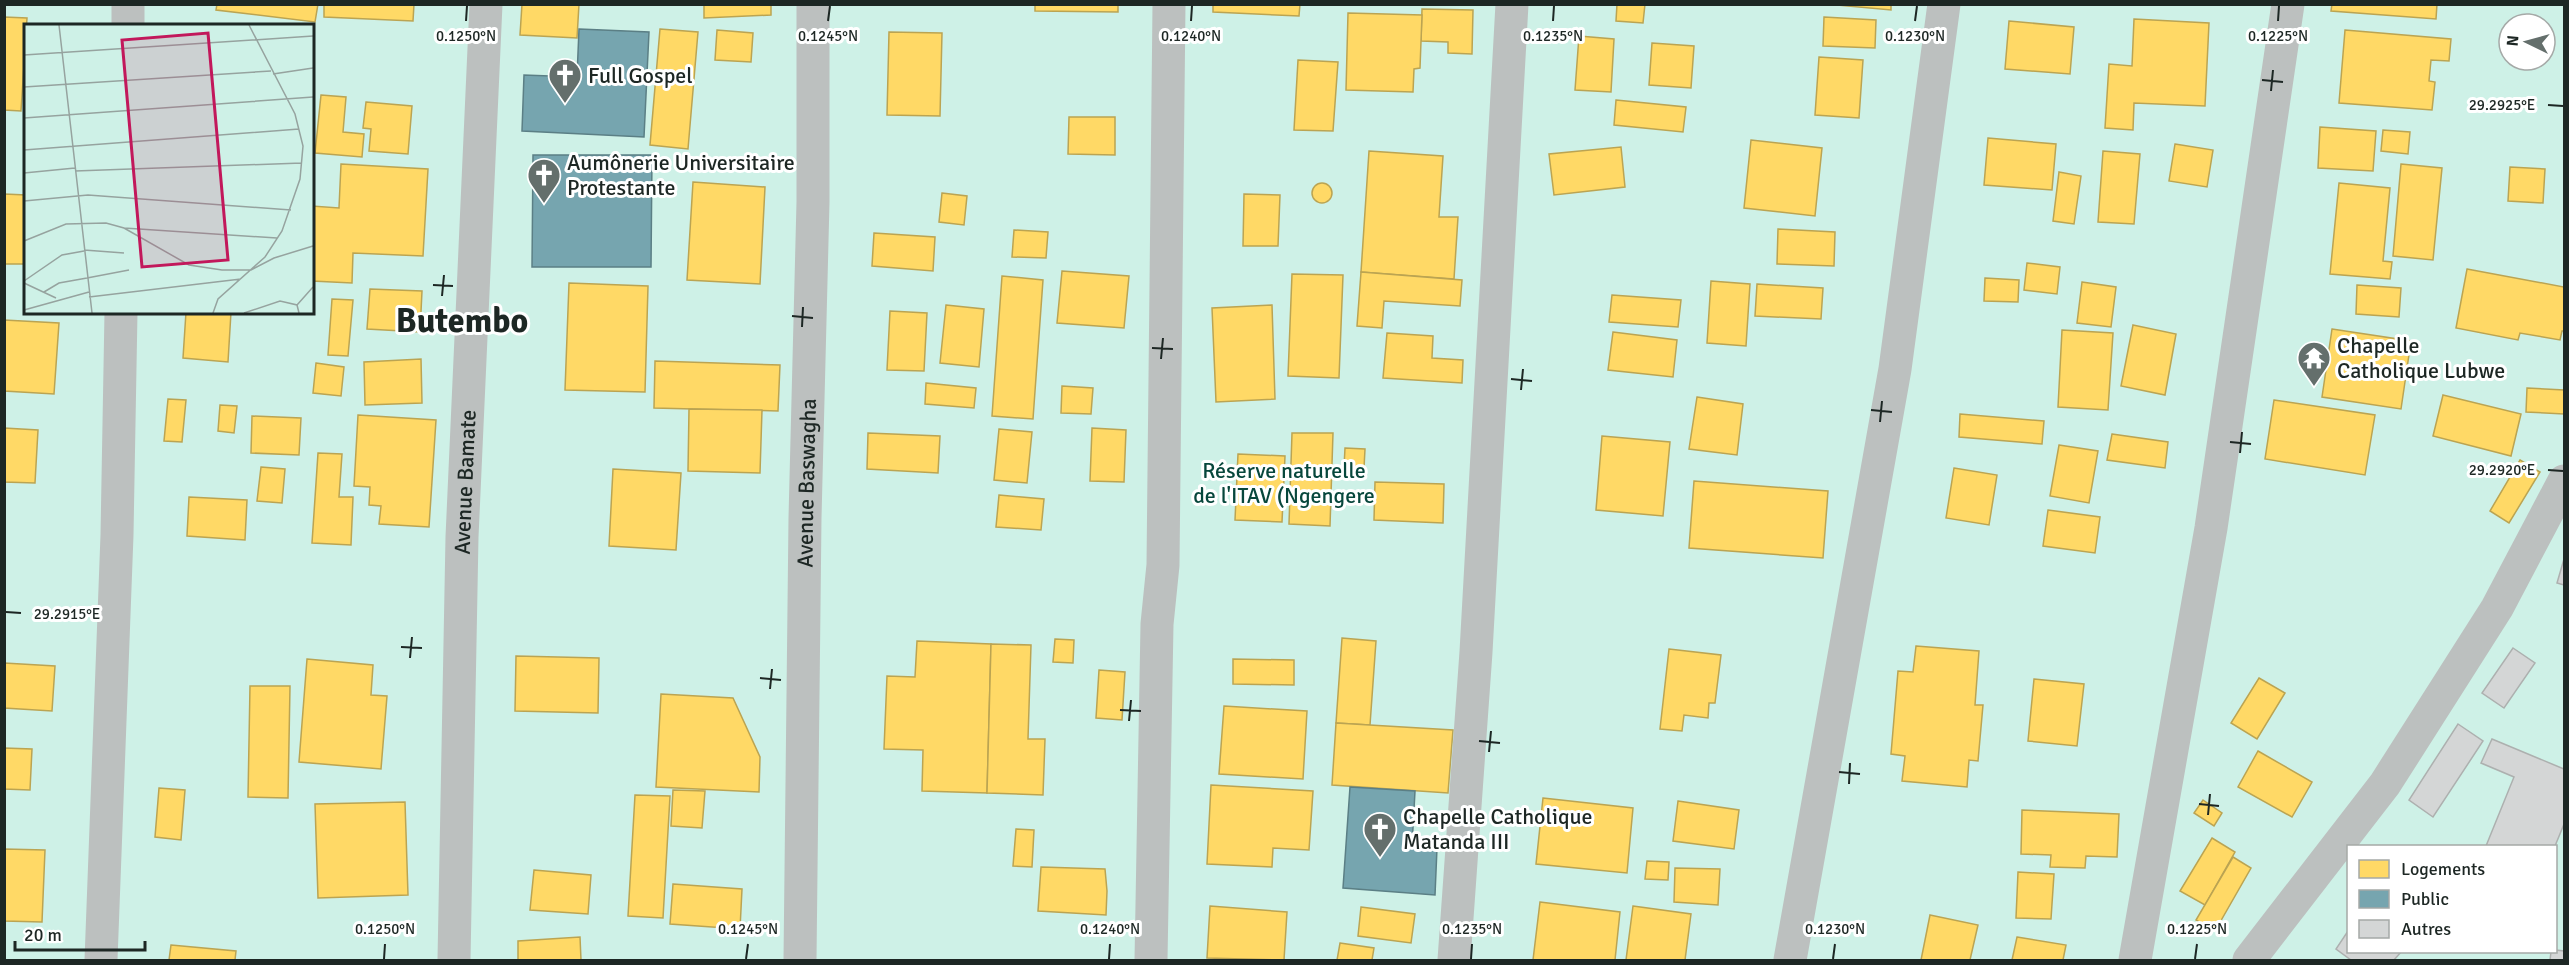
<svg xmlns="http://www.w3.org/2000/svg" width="2569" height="965" font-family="Signika,sans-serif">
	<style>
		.green { fill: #cef1e7; fill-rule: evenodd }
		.homes { fill: #ffd966; stroke: #bba452; stroke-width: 1.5 }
		.public { fill: #76a5af; stroke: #5b7f85; stroke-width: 1.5 }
		.building { fill: #d4d6d6; stroke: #adb0af; stroke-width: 1.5 }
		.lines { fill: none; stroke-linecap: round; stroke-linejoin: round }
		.minor { stroke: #bcc0bf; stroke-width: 33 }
		.ticks { fill: none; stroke: #1d2724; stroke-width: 2 }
		.labels { text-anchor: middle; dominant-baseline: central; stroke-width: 6; stroke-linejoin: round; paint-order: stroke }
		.poi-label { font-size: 22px; fill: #1d2724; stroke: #fff; text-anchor: start }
		.park-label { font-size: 22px; fill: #07473c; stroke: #fff }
		.street-label { font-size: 22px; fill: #1d2724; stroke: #fff }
		.town-label { font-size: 34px; font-weight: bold; fill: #1d2724; stroke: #fff }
		.inset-road { fill: none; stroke: #96a39f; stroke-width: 1.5 }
		.view { fill: #c2185b; fill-opacity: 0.15; stroke: #c2185b; stroke-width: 3 }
		.inset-edge { fill: none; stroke: #1d2724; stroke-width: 3 }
		.ticks-label { font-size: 15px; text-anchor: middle; fill: #1d2724; stroke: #fff; stroke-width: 6; stroke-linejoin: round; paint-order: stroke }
	</style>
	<rect width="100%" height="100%" fill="#e7f6f1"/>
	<path class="green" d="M5,5H2564V960H5ZM2509,24H2545V60H2509ZM26,26H312V312H26ZM2348,846H2556V952H2348Z"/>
	<g class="homes">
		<path d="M217,4H318L315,22L216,10Z"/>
		<path d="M324,4H414L413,21L324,17Z"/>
		<path d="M522,4H579L577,38L520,35Z"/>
		<path d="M704,4H771V15L704,18Z"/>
		<path d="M1035,4H1118V12L1035,11Z"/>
		<path d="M1213,4H1300L1299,16L1213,12Z"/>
		<path d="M1617,4H1645L1643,23L1616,21Z"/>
		<path d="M1826,4H1891V10Z"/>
		<path d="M2332,4H2437L2436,19L2331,11Z"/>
		<path d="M1422,9L1473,10L1472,54L1448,53V42L1421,41Z"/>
		<path d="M1348,13L1422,15L1420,68L1414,69L1413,92L1346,90Z"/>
		<path d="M4,17L27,18L21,111L4,110Z"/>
		<path d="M1824,17L1876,20L1875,48L1823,46Z"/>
		<path d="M2134,19L2209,23L2205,106L2134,103L2133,130L2105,128L2109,64L2132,66Z"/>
		<path d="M2009,21L2074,27L2070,74L2005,69Z"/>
		<path d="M660,29L698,32L688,149L650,145Z"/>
		<path d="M717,30L753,33L751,62L715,60Z"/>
		<path d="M2345,30L2451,39L2449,61L2431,60L2429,81L2435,82L2432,110L2339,103Z"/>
		<path d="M889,32L942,33L940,116L887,115Z"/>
		<path d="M1579,36L1614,39L1611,92L1575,90Z"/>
		<path d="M1652,43L1694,46L1691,88L1649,85Z"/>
		<path d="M1819,57L1863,60L1859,118L1815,115Z"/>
		<path d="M1298,60L1338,62L1333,131L1294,130Z"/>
		<path d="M321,95L346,97L343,132L364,134L362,157L315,153Z"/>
		<path d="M1616,100L1686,107L1683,132L1614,125Z"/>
		<path d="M366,102L412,106L408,154L369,151L371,129L363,128Z"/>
		<path d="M1069,117H1115V155L1068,154Z"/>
		<path d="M2320,127L2376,131L2373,171L2318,168Z"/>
		<path d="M2383,130L2410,132L2408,154L2381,151Z"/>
		<path d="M1988,138L2056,144L2052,190L1984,185Z"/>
		<path d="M1751,140L1822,148L1815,216L1744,208Z"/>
		<path d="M2175,144L2213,150L2207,187L2169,181Z"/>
		<path d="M1621,147L1625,187L1554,195L1549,154Z"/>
		<path d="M1369,151L1443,156L1439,217H1458L1454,279L1361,272Z"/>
		<path d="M2103,151L2140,154L2134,224L2098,222Z"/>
		<path d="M341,164L428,169L423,256L353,253L352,283L312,281V206L339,208Z"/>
		<path d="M2401,164L2442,168L2433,260L2393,256Z"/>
		<path d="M2510,167L2545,169L2543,203L2508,201Z"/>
		<path d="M2059,172L2081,176L2074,224L2053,221Z"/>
		<path d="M693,182L765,187L760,284L687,280Z"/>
		<circle cx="1322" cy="193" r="10"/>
		<path d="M2339,183L2390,188L2383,261L2392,262L2390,279L2330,274Z"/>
		<path d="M942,193L967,196L964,225L939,222Z"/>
		<path d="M4,194L26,195V264H4Z"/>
		<path d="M1244,194L1280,195L1278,246H1243Z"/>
		<path d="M1778,229L1835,232L1834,266L1777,264Z"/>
		<path d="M1014,230L1048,232L1046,258L1012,257Z"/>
		<path d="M874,233L935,237L933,271L872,266Z"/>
		<path d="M2027,263L2060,267L2057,294L2024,290Z"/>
		<path d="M2467,269L2564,287V331H2562L2560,340L2520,333L2518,340L2456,328Z"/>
		<path d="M1062,271L1129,276L1124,328L1057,323Z"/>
		<path d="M1361,272L1462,280L1460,306L1384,301L1382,328L1357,326Z"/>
		<path d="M1292,274L1343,275L1339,378L1288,376Z"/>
		<path d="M1002,276L1043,280L1033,419L992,416Z"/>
		<path d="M1985,278L2019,280L2018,302L1984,301Z"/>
		<path d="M1711,281L1750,284L1746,346L1707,343Z"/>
		<path d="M2082,282L2116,287L2111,327L2077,323Z"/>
		<path d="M569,283L648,286L645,392L565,390Z"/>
		<path d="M1757,284L1823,288L1821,319L1755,316Z"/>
		<path d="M2357,285L2401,288L2399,317L2356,314Z"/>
		<path d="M370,289L422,291L420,332L367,329Z"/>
		<path d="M1612,295L1681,300L1678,327L1609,322Z"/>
		<path d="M332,299L353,300L348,356L328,355Z"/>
		<path d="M946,305L984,309L979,367L940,363Z"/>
		<path d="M1272,305L1275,399L1216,402L1212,308Z"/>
		<path d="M890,311L927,313L924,371L887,370Z"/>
		<path d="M186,312H231L228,362L183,358Z"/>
		<path d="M4,320L59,323L54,394L4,391Z"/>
		<path d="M2133,325L2176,334L2165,395L2121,386Z"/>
		<path d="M2332,329L2411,341L2401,409L2322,397Z"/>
		<path d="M2062,330L2113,333L2108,410L2058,407Z"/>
		<path d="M1613,332L1677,340L1673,377L1608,370Z"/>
		<path d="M1387,333L1433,336L1432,358L1463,360L1462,383L1383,378Z"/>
		<path d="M421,359L422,403L365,405L364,362Z"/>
		<path d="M655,361L780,365L778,411L654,408Z"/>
		<path d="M316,363L344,367L341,396L313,393Z"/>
		<path d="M926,383L976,388L974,408L925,404Z"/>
		<path d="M1062,386L1093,388L1091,414L1061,413Z"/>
		<path d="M2527,388L2564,390V414L2526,412Z"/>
		<path d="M2443,395L2521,414L2511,456L2433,436Z"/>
		<path d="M1697,397L1743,404L1737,455L1689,449Z"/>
		<path d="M168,399L186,400L182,442L164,441Z"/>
		<path d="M2274,400L2375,415L2365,475L2265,459Z"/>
		<path d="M220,405L237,406L234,433L218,431Z"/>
		<path d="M689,409L762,410L760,473L688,471Z"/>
		<path d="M1960,414L2044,421L2042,444L1959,437Z"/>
		<path d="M358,415L436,420L429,527L379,524L381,506L369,505L370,487L354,486Z"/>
		<path d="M252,416L301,418L299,455L251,453Z"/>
		<path d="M4,428L38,430L35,483L4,482Z"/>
		<path d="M1092,428L1126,430L1124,482L1090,481Z"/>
		<path d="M999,429L1032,432L1027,483L994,480Z"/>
		<path d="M868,433L940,436L938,473L867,469Z"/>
		<path d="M1292,433H1333L1330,526L1289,524Z"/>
		<path d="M2112,434L2168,442L2165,468L2107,460Z"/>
		<path d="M1602,436L1670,442L1663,516L1596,510Z"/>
		<path d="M2059,445L2098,451L2089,503L2050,496Z"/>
		<path d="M1345,448L1365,449L1364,468L1344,467Z"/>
		<path d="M318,453L342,454L339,497H353L351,545L312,543Z"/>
		<path d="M1238,454L1285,456L1282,522L1235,520Z"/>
		<path d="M2520,460L2540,472L2509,523L2490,511Z"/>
		<path d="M261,467L285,469L282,503L257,501Z"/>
		<path d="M1954,468L1997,475L1989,525L1946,518Z"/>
		<path d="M613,469L681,473L676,550L609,546Z"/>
		<path d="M1694,481L1828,491L1823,558L1689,548Z"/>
		<path d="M1375,482L1444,484L1443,523L1374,520Z"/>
		<path d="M999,495L1044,499L1041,530L996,527Z"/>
		<path d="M189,497L247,500L245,540L187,536Z"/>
		<path d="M2048,510L2100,517L2095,553L2043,546Z"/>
		<path d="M1342,638L1376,641L1370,725L1336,723Z"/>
		<path d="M1055,639L1074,640L1073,663L1053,662Z"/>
		<path d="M917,641L991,644L987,793L922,791L923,750L884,749L887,676L915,677Z"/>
		<path d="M991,644L1031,645L1028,739H1045L1043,795L987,793Z"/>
		<path d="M1916,646L1979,651L1975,705H1983L1978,761L1969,760L1967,787L1902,781L1905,756L1891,754L1898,671L1913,672Z"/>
		<path d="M1669,649L1721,655L1715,703H1709L1708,718L1684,715L1682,731L1660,729Z"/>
		<path d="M516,656L599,658L598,713L515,711Z"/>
		<path d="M307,659L373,665L371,695L387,696L381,769L299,762Z"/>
		<path d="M1233,659L1294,660V685L1233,684Z"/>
		<path d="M4,663L55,666L52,711L4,708Z"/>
		<path d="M1099,670L1125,672L1122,720L1096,718Z"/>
		<path d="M2259,678L2285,693L2257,739L2231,723Z"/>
		<path d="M2034,679L2084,684L2077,746L2028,741Z"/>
		<path d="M250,686H290L288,798L248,797Z"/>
		<path d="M661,694L733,698L760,757L759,792L656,787Z"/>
		<path d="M1224,706L1307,711L1303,779L1219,774Z"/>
		<path d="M1336,723L1453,730L1448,793L1332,785Z"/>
		<path d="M4,748L32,749L30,790L4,789Z"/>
		<path d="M2258,751L2312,782L2292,817L2238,787Z"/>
		<path d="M1211,785L1313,791L1309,850L1273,848L1272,867L1207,864Z"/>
		<path d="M159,788L185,790L181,840L155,837Z"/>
		<path d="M673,790L705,791L702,828L671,826Z"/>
		<path d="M635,795L670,796L663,918L628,916Z"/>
		<path d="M1543,798L1633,808L1627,873L1536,864Z"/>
		<path d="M2203,800L2222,813L2214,826L2194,813Z"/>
		<path d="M1678,801L1739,810L1734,849L1673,841Z"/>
		<path d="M405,802L408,895L318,898L315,804Z"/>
		<path d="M2022,810L2119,814L2117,857L2086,856L2085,868L2050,867L2051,855L2021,854Z"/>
		<path d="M1016,829L1034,830L1032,867L1013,866Z"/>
		<path d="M2212,838L2235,852L2205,905L2180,891Z"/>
		<path d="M4,849L45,850L42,922L4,921Z"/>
		<path d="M2233,857L2251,868L2215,931L2196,920Z"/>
		<path d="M1647,861L1669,862L1668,880L1645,879Z"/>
		<path d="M1041,867L1105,869L1107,891L1106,915L1038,911Z"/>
		<path d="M1675,868L1720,869L1718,905L1674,902Z"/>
		<path d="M534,870L591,875L588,914L530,910Z"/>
		<path d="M2018,872L2054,874L2051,919L2016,918Z"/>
		<path d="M673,884L742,889L740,929L670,924Z"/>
		<path d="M1540,902L1620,912L1615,960H1533Z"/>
		<path d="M1210,906L1287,912L1284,960L1207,958Z"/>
		<path d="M1633,906L1691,914L1685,960H1626Z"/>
		<path d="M1361,907L1415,914L1411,943L1358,936Z"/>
		<path d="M1930,915L1978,925L1970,960H1921Z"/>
		<path d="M580,937L581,960H518V941Z"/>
		<path d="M2017,937L2066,945L2063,960H2012Z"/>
		<path d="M1340,943L1374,948L1372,960H1337Z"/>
		<path d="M171,945L236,951L235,960H169Z"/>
	</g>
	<g class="public">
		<path d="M579,29L649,32L644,137L522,131L524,75L577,77Z"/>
		<path d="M533,155H652L651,267H532Z"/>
		<path d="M1350,787L1415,791L1412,846L1437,848L1435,895L1343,888Z"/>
	</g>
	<g class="building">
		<path d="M2564,559V585L2557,583Z"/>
		<path d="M2513,648L2535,663L2504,708L2482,693Z"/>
		<path d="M2458,724L2483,741L2433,817L2409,800Z"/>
		<path d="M2492,739L2564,769V824L2555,846H2486L2514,777L2481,763Z"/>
		<path d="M2348,931V952H2401L2394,960H2351L2336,949Z"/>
		<path d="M2556,950L2564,951V960H2550L2551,952Z"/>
	</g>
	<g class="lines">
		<g class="minor">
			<path d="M128,26V4"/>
			<path d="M101,960L117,535L121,312"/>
			<path id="s1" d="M454,960L462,537L486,4"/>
			<path id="s2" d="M800,960L805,518L813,202V4"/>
			<path d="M1151,960L1157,624L1163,565L1169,4"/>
			<path d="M1454,960L1476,652L1512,4"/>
			<path d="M1790,960L1895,369L1944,4"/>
			<path d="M2135,960L2211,528L2288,4"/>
			<path d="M2249,960L2385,784L2497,608L2564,481"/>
		</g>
	</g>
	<path class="ticks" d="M466,21L467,6M828,21L830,6M1191,21L1192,6M1553,21L1554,6M1915,21L1917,6M2278,21L2279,6M2262,80L2283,82M2271,91L2273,70M2548,105L2563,106M433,285L453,286M442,296L444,275M792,316L813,318M802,327L803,307M1152,348L1173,349M1161,359L1163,338M1511,379L1532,381M1521,390L1523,369M1871,410L1892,412M1880,422L1882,401M2230,442L2251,444M2240,453L2242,432M2548,470L2563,471M6,612L21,613M401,647L422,648M410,658L412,637M760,678L781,680M770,689L772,669M1120,710L1141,711M1129,721L1131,700M1479,741L1500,743M1489,752L1491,731M1839,772L1860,774M1849,784L1850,763M2199,804L2219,806M2208,815L2210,794M384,959L385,944M746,959L748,944M1109,959L1110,944M1471,959L1472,944M1833,959L1835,944M2195,959L2197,944"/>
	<defs>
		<symbol id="church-pin" viewBox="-11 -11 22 30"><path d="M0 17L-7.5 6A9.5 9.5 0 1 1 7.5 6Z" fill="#646f6c" stroke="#fff"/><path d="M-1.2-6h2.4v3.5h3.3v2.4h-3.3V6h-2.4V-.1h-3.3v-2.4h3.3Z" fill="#fff"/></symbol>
		<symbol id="temple-pin" viewBox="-11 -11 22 30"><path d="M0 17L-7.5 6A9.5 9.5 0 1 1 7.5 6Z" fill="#646f6c" stroke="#fff"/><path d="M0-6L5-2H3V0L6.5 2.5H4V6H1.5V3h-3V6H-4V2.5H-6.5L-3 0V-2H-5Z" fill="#fff"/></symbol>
	</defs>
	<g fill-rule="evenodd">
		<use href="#church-pin" x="546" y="56" width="38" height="52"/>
		<use href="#church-pin" x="525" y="156" width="38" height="52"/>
		<use href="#temple-pin" x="2295" y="339" width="38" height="52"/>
		<use href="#church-pin" x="1361" y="810" width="38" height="52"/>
	</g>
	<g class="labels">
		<g class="poi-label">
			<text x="588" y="75">Full Gospel</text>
			<text x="567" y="162">Aumônerie Universitaire<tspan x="567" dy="25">Protestante</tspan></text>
			<text x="2337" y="345">Chapelle<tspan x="2337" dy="25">Catholique Lubwe</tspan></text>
			<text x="1403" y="816">Chapelle Catholique<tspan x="1403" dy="25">Matanda III</tspan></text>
		</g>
		<g class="park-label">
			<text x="1284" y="470">Réserve naturelle<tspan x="1284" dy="25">de l'ITAV (Ngengere</tspan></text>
		</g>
		<g class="street-label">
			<text stroke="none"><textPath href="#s1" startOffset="478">Avenue Bamate</textPath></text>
			<text stroke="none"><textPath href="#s2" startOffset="477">Avenue Baswagha</textPath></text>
		</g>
		<g class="town-label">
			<text x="462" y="321">Butembo</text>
		</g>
	</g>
	<g transform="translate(24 24)">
		<rect width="290" height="290" fill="#e7f6f1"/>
		<path d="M0,1H289V289H0Z" fill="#cef1e7"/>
		<path class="inset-road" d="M35,1L68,289M0,31L289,12M249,50L289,44M0,63L247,47M0,94L289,73M0,126L275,105M51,147L278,139M0,149L51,144M0,177L64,171L267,186M100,204L253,214M0,217L42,200L82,199L100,204L165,241L198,246H227L250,234L289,222M60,226L100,229M63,254L105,246M0,257L38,231L60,227M0,259L32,274M20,268L35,259L63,254M65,273L217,255M273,281L289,263M0,286L65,268M189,289L194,275L241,233L258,207L276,155L279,122L271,90L225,1M220,289L256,277L273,281L275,289"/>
		<path class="view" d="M184,9L204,236L118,243L98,16Z"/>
		<rect width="290" height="290" class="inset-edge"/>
	</g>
	<g class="ticks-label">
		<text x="466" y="41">0.1250°N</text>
		<text x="828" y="41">0.1245°N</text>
		<text x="1191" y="41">0.1240°N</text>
		<text x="1553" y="41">0.1235°N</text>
		<text x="1915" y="41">0.1230°N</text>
		<text x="2278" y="41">0.1225°N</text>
		<text x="2502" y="110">29.2925°E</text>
		<text x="2502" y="475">29.2920°E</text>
		<text x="67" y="619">29.2915°E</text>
		<text x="385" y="934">0.1250°N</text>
		<text x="748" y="934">0.1245°N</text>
		<text x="1110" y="934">0.1240°N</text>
		<text x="1472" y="934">0.1235°N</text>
		<text x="1835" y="934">0.1230°N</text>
		<text x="2197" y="934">0.1225°N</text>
	</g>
	<rect width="2569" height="965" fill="none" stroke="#1d2724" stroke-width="12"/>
	<rect x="2347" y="845" width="210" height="108" fill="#ffffff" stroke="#a5a9a7" stroke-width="1.5"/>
	<rect x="2359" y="860" width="30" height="18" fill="#ffd966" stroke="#a5a9a7" stroke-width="1.5"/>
	<text x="2401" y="875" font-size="18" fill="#1d2724">Logements</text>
	<rect x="2359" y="890" width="30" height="18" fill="#76a5af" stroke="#a5a9a7" stroke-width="1.5"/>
	<text x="2401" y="905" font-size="18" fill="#1d2724">Public</text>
	<rect x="2359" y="920" width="30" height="18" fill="#d4d6d6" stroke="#a5a9a7" stroke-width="1.5"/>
	<text x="2401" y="935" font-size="18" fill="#1d2724">Autres</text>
	<g transform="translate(2527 42) rotate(275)"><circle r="28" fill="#ffffff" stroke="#a5a9a7" stroke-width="1.5"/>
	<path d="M0-4.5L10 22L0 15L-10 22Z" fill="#646f6c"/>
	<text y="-9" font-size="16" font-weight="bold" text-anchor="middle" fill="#1d2724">N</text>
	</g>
	<path d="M15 941v9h130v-9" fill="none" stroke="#1d2724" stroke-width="3"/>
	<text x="24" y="941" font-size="18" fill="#1d2724" stroke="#ffffff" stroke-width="4.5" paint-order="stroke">20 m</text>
</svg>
